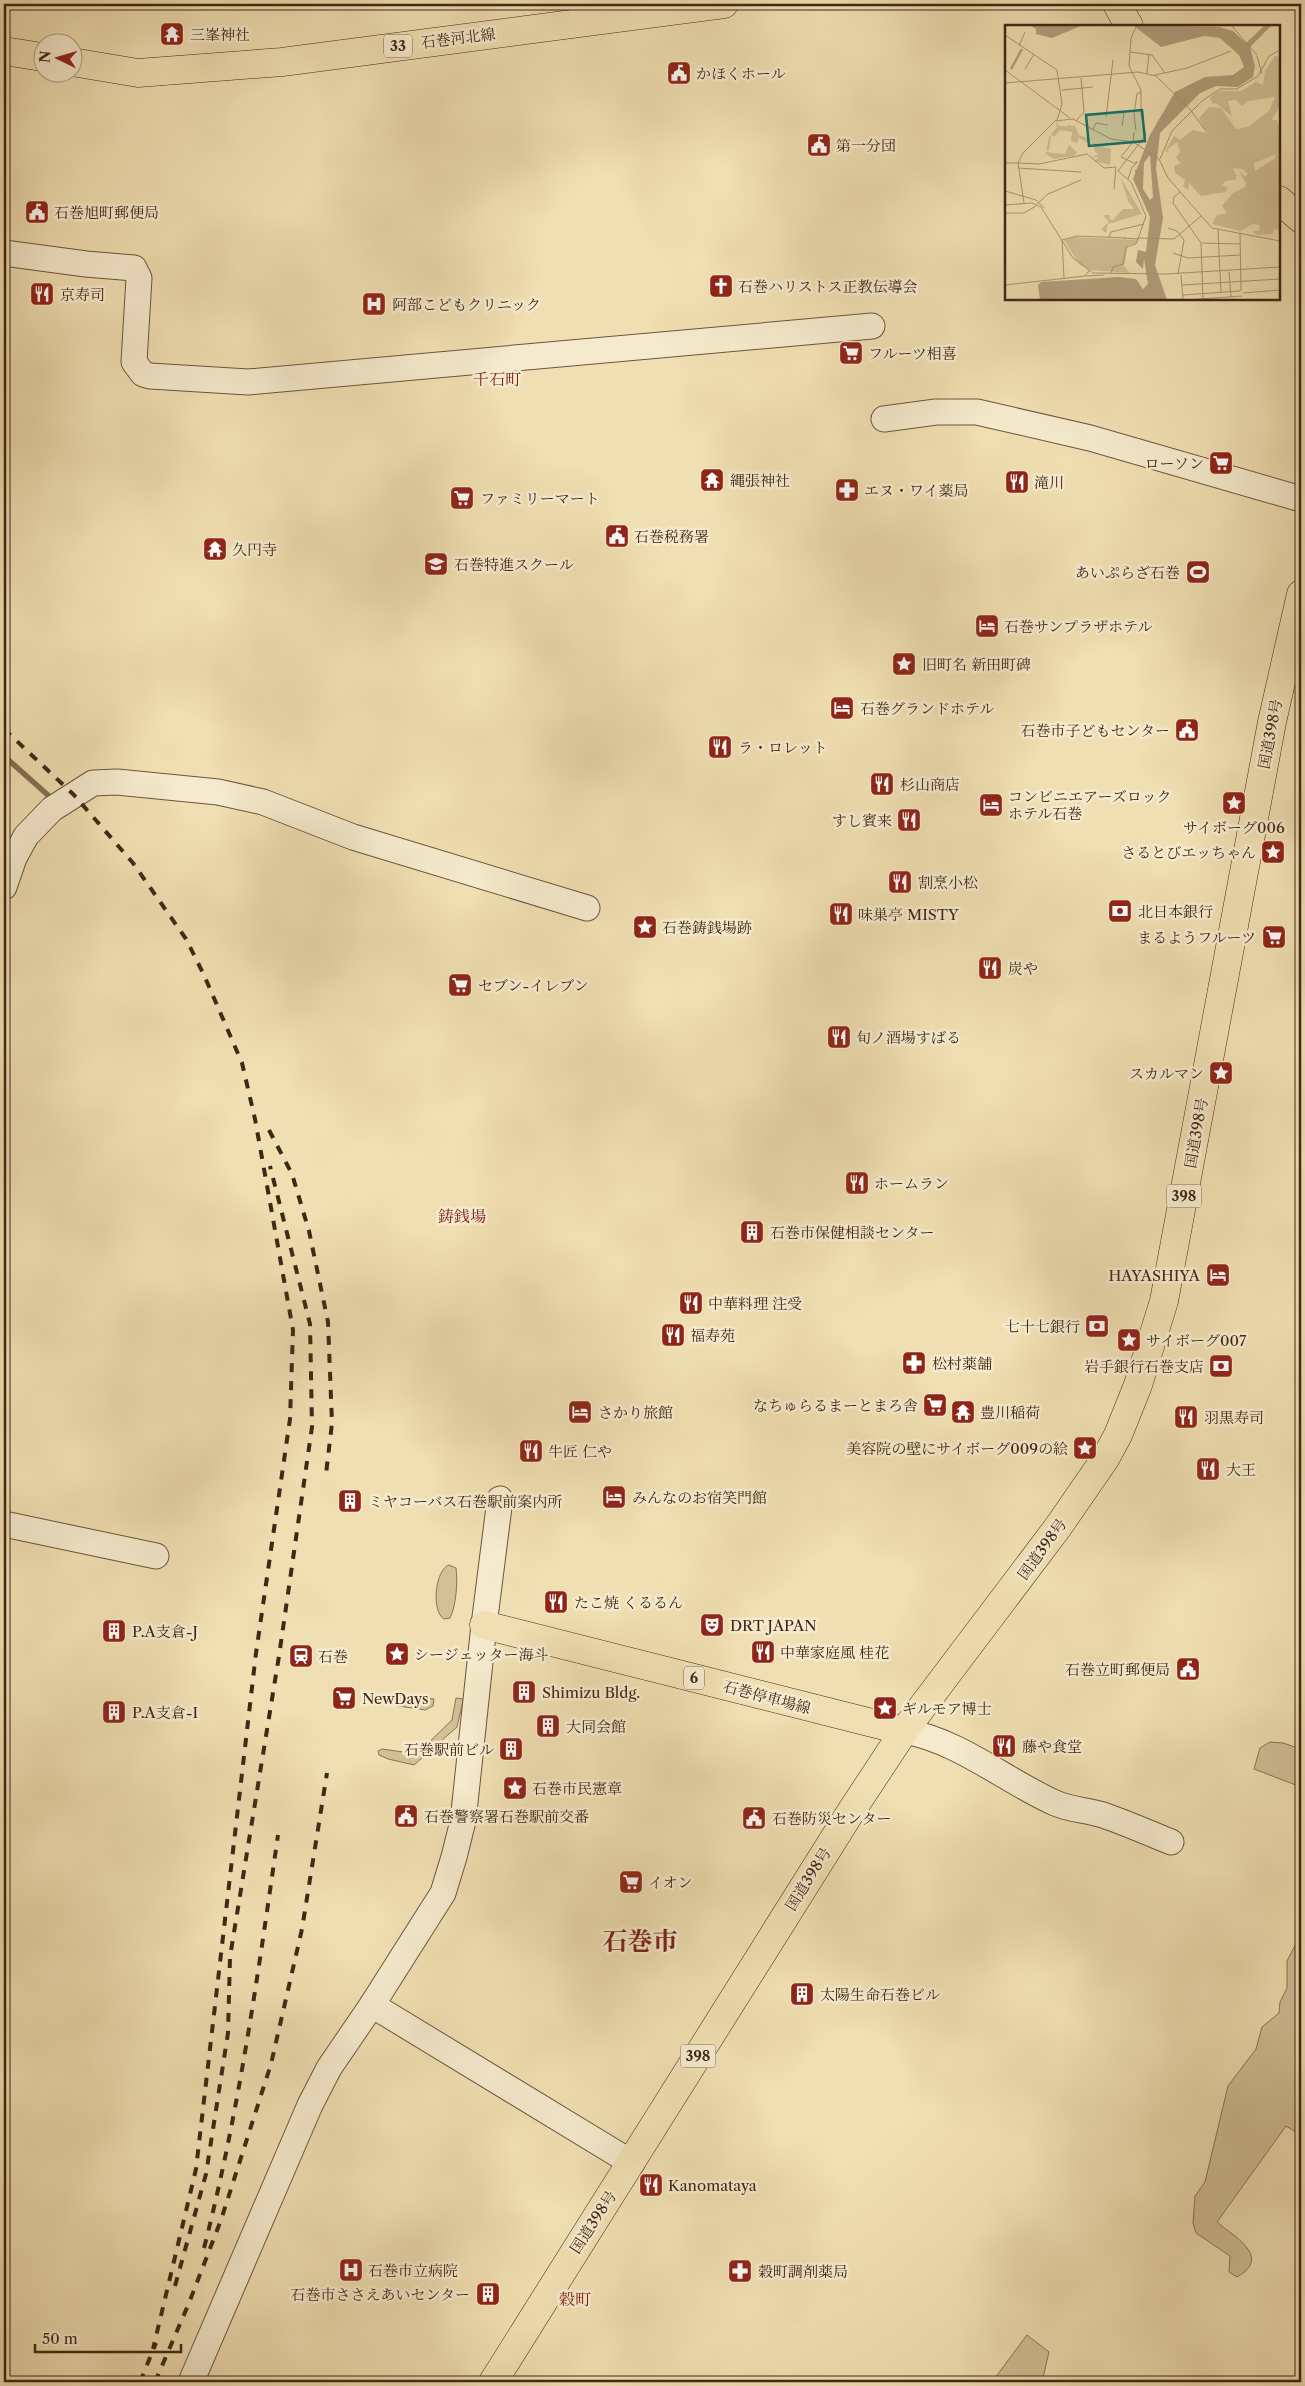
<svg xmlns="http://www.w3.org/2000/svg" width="1305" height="2386" font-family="'Libre Caslon Text','Noto Serif JP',serif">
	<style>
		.green { fill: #d2c097; stroke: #897456 }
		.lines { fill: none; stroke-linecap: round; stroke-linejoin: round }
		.stream { stroke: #867053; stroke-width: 5.5 }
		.minor-casing { stroke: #6c553c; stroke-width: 27 }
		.major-casing { stroke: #402715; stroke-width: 29 }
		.highway-casing { stroke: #402715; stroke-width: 29 }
		.minor { stroke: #f5eacd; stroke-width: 25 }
		.major { stroke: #f0dfb2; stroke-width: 28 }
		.highway { stroke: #f0dfb2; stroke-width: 28 }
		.rail { stroke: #402715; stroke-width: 4; stroke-dasharray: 9 9; stroke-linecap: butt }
		.labels { text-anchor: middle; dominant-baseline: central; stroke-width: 5; stroke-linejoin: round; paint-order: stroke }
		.shield { fill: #f5eacd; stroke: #76624c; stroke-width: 1 }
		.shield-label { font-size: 14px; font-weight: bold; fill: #402715 }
		.poi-label { font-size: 15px; fill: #402715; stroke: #f5eacd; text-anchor: start }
		.street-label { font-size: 15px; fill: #402715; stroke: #f5eacd }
		.neighbourhood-label { font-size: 16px; fill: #7a1f14; stroke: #f5eacd }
		.town-label { font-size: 25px; font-weight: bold; fill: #7a1f14; stroke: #f5eacd }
		.inset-river { fill: none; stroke: #b4a07d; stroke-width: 2.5 }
		.inset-road { fill: none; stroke: #aa9573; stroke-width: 1 }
		.view { fill: #0f766e; fill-opacity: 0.15; stroke: #0f766e; stroke-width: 2.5 }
		.inset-edge { fill: none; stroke: #402715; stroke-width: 2.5 }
	</style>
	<rect width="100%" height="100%" fill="#f0dfb2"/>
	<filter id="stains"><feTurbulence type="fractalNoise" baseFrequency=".004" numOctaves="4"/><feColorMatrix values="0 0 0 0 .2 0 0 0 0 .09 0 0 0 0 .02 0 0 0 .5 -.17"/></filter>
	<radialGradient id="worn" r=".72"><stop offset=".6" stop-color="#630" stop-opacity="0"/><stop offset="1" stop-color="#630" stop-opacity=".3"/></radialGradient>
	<g class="green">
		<path d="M449,1565L456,1568C458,1582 456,1606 450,1618L444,1619C431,1611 435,1570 449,1565Z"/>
		<path d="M400,1695L434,1699L433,1706L425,1710L385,1704L393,1697Z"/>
		<path d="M456,1698L463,1699V1701L457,1727L414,1765L388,1759L379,1755L378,1751L382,1749L417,1754L452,1720Z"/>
		<path d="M1270,1742L1283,1743L1301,1749V1787L1254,1769L1260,1748Z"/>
		<path d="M1301,1934V2135L1286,2126L1217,2222C1233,2236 1273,2257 1237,2277L1229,2272L1230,2256L1196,2233L1193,2223L1195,2196L1205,2182L1228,2086L1256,2049L1262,2027L1279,2013L1280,2002L1287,1988V1961Z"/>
		<path d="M1027,2335L1049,2352L1042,2382H992Z"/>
	</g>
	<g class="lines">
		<path class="stream" d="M4,756L49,796"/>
		<defs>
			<g id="minor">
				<path d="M4,253L86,264L134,268L139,278L134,362L143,374L150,376L248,382L872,326"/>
				<path d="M884,419L936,412H977L1090,438L1301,499"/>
				<path d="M4,887L14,858L26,836L52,809L93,783L117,782L218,792L263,802L353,837L587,908"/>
				<path d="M500,1499L484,1625L463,1821L454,1857L443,1893L372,2005L632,2163"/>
				<path d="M4,1524L156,1556"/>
				<path d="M904,1731C960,1741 1004,1780 1055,1803C1071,1810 1087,1810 1103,1815C1126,1823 1149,1833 1171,1842"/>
				<path d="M191,2382L310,2105L329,2068L372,2005"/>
			</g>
			<g id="major">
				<path d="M1117,4L1129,26"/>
				<path d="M4,51L42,57"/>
				<path d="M72,62L138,73L282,62L724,4"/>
				<path d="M1279,200L1301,219"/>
				<path d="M484,1625L904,1731"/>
			</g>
			<path id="highway" d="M493,2382L852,1810L904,1731L1058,1527L1105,1459L1118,1435L1138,1385L1164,1301L1272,722L1301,594"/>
		</defs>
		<use href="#minor" class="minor-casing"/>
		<use href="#major" class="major-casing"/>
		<use href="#highway" class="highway-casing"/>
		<use href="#minor" class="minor"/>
		<use href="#major" class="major"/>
		<use href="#highway" class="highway"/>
		<g class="rail">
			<path d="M4,729L74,795L133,863L186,939L204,975L242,1063L255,1119L293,1330L290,1419L256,1653L196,2169L153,2349"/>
			<path d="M269,1130L292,1174L309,1231L328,1322L332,1423L326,1474"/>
			<path d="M204,2248C239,2112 258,1974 278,1835"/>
			<path d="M175,2286L206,2174L228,2033L230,1957L279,1656L312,1427L310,1324L270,1166"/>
			<path d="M140,2382L156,2343"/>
			<path d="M155,2382L189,2303L221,2220L271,2064L302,1929L327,1773"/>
		</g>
	</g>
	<defs>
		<symbol id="temple-square" viewBox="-11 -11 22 22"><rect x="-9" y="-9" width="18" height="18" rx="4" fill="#8f2418" stroke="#f5eacd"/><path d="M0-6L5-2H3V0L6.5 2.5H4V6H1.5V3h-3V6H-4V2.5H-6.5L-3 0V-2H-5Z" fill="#fff"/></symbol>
		<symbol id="civic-square" viewBox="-11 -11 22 22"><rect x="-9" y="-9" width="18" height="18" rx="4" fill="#8f2418" stroke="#f5eacd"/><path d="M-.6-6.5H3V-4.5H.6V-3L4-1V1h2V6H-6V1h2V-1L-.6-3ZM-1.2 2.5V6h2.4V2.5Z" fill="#fff"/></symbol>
		<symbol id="church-square" viewBox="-11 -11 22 22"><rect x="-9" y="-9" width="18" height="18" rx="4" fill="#8f2418" stroke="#f5eacd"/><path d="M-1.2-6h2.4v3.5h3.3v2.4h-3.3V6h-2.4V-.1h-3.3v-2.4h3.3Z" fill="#fff"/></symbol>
		<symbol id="restaurant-square" viewBox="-11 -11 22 22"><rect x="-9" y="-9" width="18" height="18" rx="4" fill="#8f2418" stroke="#f5eacd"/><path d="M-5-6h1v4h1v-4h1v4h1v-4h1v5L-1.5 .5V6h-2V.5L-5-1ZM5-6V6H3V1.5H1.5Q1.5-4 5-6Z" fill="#fff"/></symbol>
		<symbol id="hospital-square" viewBox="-11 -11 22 22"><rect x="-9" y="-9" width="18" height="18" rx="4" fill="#8f2418" stroke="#f5eacd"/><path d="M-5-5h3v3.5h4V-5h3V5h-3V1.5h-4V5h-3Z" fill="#fff"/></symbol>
		<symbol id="supermarket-square" viewBox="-11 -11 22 22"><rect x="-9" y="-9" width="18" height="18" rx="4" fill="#8f2418" stroke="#f5eacd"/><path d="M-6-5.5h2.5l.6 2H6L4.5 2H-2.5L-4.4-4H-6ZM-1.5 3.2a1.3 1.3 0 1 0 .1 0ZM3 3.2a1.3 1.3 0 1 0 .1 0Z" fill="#fff"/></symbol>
		<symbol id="pharmacy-square" viewBox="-11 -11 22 22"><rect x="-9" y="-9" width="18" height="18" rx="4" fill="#8f2418" stroke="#f5eacd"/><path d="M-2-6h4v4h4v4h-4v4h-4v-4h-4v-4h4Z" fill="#fff"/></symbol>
		<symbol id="school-square" viewBox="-11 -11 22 22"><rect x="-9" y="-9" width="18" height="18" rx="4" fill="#8f2418" stroke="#f5eacd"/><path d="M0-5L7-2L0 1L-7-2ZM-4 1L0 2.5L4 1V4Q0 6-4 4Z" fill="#fff"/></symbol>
		<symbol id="stadium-square" viewBox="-11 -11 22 22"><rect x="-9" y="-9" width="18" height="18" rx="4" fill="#8f2418" stroke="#f5eacd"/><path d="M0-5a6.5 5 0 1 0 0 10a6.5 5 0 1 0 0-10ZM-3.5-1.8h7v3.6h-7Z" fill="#fff"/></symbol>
		<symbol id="hotel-square" viewBox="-11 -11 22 22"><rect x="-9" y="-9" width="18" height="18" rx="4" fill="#8f2418" stroke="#f5eacd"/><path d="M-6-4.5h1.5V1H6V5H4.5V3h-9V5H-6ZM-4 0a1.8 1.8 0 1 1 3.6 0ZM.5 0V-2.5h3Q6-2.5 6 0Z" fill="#fff"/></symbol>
		<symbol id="sight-square" viewBox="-11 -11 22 22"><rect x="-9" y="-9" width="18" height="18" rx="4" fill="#8f2418" stroke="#f5eacd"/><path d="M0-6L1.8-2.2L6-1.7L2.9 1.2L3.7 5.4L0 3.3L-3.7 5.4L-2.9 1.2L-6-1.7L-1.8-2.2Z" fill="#fff"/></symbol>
		<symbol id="bank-square" viewBox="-11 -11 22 22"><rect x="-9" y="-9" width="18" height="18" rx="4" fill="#8f2418" stroke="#f5eacd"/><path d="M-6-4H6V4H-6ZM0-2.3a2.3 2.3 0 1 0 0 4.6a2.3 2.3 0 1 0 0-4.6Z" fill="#fff"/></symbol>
		<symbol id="building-square" viewBox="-11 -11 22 22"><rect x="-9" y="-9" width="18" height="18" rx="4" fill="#8f2418" stroke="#f5eacd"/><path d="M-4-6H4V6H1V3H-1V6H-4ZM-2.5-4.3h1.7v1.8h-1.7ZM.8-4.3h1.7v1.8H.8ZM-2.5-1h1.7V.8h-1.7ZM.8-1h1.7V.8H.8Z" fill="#fff"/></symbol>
		<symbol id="theatre-square" viewBox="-11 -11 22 22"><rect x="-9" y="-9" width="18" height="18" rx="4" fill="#8f2418" stroke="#f5eacd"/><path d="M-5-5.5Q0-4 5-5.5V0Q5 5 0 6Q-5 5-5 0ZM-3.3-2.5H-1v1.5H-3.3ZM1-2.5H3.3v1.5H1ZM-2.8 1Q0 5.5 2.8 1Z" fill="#fff"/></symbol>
		<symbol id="station-square" viewBox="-11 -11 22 22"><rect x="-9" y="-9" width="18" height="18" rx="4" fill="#8f2418" stroke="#f5eacd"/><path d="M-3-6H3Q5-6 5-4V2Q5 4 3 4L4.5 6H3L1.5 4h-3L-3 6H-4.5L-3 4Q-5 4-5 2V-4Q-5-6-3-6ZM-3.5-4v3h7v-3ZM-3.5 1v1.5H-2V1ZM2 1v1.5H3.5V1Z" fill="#fff"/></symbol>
	</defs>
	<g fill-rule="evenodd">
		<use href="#temple-square" x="158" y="20" width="28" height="28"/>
		<use href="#civic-square" x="665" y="59" width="28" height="28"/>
		<use href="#civic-square" x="805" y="131" width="28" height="28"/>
		<use href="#civic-square" x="23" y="198" width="28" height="28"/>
		<use href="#church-square" x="707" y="272" width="28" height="28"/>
		<use href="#restaurant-square" x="28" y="280" width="28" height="28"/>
		<use href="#hospital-square" x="360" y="290" width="28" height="28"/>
		<use href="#supermarket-square" x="837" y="339" width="28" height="28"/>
		<use href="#supermarket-square" x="1207" y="449" width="28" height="28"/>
		<use href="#temple-square" x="698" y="466" width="28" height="28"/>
		<use href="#restaurant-square" x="1003" y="468" width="28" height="28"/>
		<use href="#pharmacy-square" x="833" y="476" width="28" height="28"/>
		<use href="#supermarket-square" x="448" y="484" width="28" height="28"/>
		<use href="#civic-square" x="603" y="522" width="28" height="28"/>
		<use href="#temple-square" x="201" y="535" width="28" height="28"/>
		<use href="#school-square" x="422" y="550" width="28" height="28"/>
		<use href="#stadium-square" x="1184" y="558" width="28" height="28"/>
		<use href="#hotel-square" x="973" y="612" width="28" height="28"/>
		<use href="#sight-square" x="890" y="650" width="28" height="28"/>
		<use href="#hotel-square" x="828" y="694" width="28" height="28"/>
		<use href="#civic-square" x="1173" y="716" width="28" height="28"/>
		<use href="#restaurant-square" x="706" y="733" width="28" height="28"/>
		<use href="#restaurant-square" x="868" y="770" width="28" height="28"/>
		<use href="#sight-square" x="1220" y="789" width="28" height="28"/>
		<use href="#hotel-square" x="977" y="791" width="28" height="28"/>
		<use href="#restaurant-square" x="895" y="806" width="28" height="28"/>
		<use href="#sight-square" x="1259" y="838" width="28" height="28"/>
		<use href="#restaurant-square" x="886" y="868" width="28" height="28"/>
		<use href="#bank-square" x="1106" y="897" width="28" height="28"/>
		<use href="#restaurant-square" x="827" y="900" width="28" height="28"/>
		<use href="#sight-square" x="631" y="913" width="28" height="28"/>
		<use href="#supermarket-square" x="1260" y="923" width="28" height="28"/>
		<use href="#restaurant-square" x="976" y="954" width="28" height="28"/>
		<use href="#supermarket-square" x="446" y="971" width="28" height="28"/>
		<use href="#restaurant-square" x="825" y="1023" width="28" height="28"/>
		<use href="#sight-square" x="1207" y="1059" width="28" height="28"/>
		<use href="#restaurant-square" x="843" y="1169" width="28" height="28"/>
		<use href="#building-square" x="738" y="1218" width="28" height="28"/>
		<use href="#hotel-square" x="1204" y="1261" width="28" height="28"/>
		<use href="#restaurant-square" x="677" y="1289" width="28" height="28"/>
		<use href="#bank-square" x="1083" y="1312" width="28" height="28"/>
		<use href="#restaurant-square" x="659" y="1321" width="28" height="28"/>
		<use href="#sight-square" x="1115" y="1326" width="28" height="28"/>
		<use href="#pharmacy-square" x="900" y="1349" width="28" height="28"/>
		<use href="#bank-square" x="1207" y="1352" width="28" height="28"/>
		<use href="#supermarket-square" x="921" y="1391" width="28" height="28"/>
		<use href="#hotel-square" x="566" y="1398" width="28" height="28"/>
		<use href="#temple-square" x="949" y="1398" width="28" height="28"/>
		<use href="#restaurant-square" x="1172" y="1403" width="28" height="28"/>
		<use href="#sight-square" x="1071" y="1434" width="28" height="28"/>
		<use href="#restaurant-square" x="517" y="1437" width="28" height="28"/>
		<use href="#restaurant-square" x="1194" y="1455" width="28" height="28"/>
		<use href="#hotel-square" x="600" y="1483" width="28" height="28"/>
		<use href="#building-square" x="336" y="1487" width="28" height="28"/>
		<use href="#restaurant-square" x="542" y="1588" width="28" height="28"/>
		<use href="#theatre-square" x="698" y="1611" width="28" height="28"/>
		<use href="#building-square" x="100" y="1617" width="28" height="28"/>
		<use href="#restaurant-square" x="749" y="1638" width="28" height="28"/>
		<use href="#sight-square" x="383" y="1640" width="28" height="28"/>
		<use href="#station-square" x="287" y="1642" width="28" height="28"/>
		<use href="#civic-square" x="1174" y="1655" width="28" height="28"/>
		<use href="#building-square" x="510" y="1678" width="28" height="28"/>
		<use href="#supermarket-square" x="330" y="1684" width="28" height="28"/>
		<use href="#sight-square" x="871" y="1694" width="28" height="28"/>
		<use href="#building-square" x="100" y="1698" width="28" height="28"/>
		<use href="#building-square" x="534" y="1712" width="28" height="28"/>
		<use href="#restaurant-square" x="990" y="1732" width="28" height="28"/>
		<use href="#building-square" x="497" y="1735" width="28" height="28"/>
		<use href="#sight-square" x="501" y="1774" width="28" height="28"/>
		<use href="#civic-square" x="392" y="1802" width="28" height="28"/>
		<use href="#civic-square" x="740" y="1804" width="28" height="28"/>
		<use href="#supermarket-square" x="617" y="1868" width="28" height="28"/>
		<use href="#building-square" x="788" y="1980" width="28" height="28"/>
		<use href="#restaurant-square" x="637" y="2171" width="28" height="28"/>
		<use href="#hospital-square" x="337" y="2256" width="28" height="28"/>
		<use href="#pharmacy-square" x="726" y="2257" width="28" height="28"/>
		<use href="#building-square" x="474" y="2280" width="28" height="28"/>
	</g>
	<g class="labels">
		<g class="shield">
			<rect x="384" y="34.5" width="28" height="23" rx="4"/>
			<rect x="1166.5" y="1184.5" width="35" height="23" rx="4"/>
			<rect x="684" y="1666.5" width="20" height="23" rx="4"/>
			<rect x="680.5" y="2044.5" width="35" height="23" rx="4"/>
		</g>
		<g class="shield-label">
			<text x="398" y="46">33</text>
			<text x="1184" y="1196">398</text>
			<text x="694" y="1678">6</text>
			<text x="698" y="2056">398</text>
		</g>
		<g class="poi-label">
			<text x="190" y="34">三峯神社</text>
			<text x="696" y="73">かほくホール</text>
			<text x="836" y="145">第一分団</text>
			<text x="54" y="212">石巻旭町郵便局</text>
			<text x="738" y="286">石巻ハリストス正教伝導会</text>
			<text x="60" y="294">京寿司</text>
			<text x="392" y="304">阿部こどもクリニック</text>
			<text x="868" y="353">フルーツ相喜</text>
			<text x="1204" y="463" text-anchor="end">ローソン</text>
			<text x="730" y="480">縄張神社</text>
			<text x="1034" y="482">滝川</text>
			<text x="864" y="490">エヌ・ワイ薬局</text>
			<text x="480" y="498">ファミリーマート</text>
			<text x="634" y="536">石巻税務署</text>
			<text x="232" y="549">久円寺</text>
			<text x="454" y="564">石巻特進スクール</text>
			<text x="1180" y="572" text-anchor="end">あいぷらざ石巻</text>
			<text x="1004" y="626">石巻サンプラザホテル</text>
			<text x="922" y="664">旧町名 新田町碑</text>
			<text x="860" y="708">石巻グランドホテル</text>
			<text x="1170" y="730" text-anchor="end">石巻市子どもセンター</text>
			<text x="738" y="747">ラ・ロレット</text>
			<text x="900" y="784">杉山商店</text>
			<text x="1008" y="796">コンビニエアーズロック<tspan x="1008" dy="17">ホテル石巻</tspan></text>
			<text x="892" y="820" text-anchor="end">すし賓来</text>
			<text x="1234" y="827" text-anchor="middle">サイボーグ006</text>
			<text x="1256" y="852" text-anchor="end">さるとびエッちゃん</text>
			<text x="918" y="882">割烹小松</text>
			<text x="1138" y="911">北日本銀行</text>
			<text x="858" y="914">味巣亭 MISTY</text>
			<text x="662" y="927">石巻鋳銭場跡</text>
			<text x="1256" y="937" text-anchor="end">まるようフルーツ</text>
			<text x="1008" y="968">炭や</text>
			<text x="478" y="985">セブン-イレブン</text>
			<text x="856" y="1037">旬ノ酒場すばる</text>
			<text x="1204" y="1073" text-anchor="end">スカルマン</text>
			<text x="874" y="1183">ホームラン</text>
			<text x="770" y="1232">石巻市保健相談センター</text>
			<text x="1200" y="1275" text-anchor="end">HAYASHIYA</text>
			<text x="708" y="1303">中華料理 注受</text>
			<text x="1080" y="1326" text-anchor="end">七十七銀行</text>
			<text x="690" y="1335">福寿苑</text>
			<text x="1146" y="1340">サイボーグ007</text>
			<text x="932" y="1363">松村薬舗</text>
			<text x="1204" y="1366" text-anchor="end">岩手銀行石巻支店</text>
			<text x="918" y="1405" text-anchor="end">なちゅらるまーとまろ舎</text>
			<text x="598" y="1412">さかり旅館</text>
			<text x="980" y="1412">豊川稲荷</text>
			<text x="1204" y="1417">羽黒寿司</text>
			<text x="1068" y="1448" text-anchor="end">美容院の壁にサイボーグ009の絵</text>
			<text x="548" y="1451">牛匠 仁や</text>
			<text x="1226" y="1469">大王</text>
			<text x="632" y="1497">みんなのお宿笑門館</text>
			<text x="368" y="1501">ミヤコーバス石巻駅前案内所</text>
			<text x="574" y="1602">たこ焼 くるるん</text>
			<text x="730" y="1625">DRT JAPAN</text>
			<text x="132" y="1631">P.A支倉-J</text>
			<text x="780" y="1652">中華家庭風 桂花</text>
			<text x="414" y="1654">シージェッター海斗</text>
			<text x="318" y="1656">石巻</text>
			<text x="1170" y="1669" text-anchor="end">石巻立町郵便局</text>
			<text x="542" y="1692">Shimizu Bldg.</text>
			<text x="362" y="1698">NewDays</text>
			<text x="902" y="1708">ギルモア博士</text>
			<text x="132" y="1712">P.A支倉-I</text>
			<text x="566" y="1726">大同会館</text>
			<text x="1022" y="1746">藤や食堂</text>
			<text x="494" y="1749" text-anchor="end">石巻駅前ビル</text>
			<text x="532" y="1788">石巻市民憲章</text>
			<text x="424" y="1816">石巻警察署石巻駅前交番</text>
			<text x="772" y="1818">石巻防災センター</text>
			<text x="648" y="1882">イオン</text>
			<text x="820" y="1994">太陽生命石巻ビル</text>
			<text x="668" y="2185">Kanomataya</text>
			<text x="368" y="2270">石巻市立病院</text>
			<text x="758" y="2271">穀町調剤薬局</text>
			<text x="470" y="2294" text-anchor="end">石巻市ささえあいセンター</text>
		</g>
		<g class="street-label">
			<text transform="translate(458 38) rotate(-7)">石巻河北線</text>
			<text transform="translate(1270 734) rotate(-79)">国道398号</text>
			<text transform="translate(1196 1133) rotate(-80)">国道398号</text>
			<text transform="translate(1042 1549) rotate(-54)">国道398号</text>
			<text transform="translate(767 1697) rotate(15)">石巻停車場線</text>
			<text transform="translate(808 1879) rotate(-58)">国道398号</text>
			<text transform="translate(593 2222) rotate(-57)">国道398号</text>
		</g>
		<g class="neighbourhood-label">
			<text x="497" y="379">千石町</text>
			<text x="462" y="1216">鋳銭場</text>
			<text x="575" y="2299">穀町</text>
		</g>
		<g class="town-label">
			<text x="640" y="1941">石巻市</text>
		</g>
	</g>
	<g transform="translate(1005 25)">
		<rect width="275" height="275" fill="#f0dfb2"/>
		<path d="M270,31L275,32V80L267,95H272L273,100L275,96V207L269,203L268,209L253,210L247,207L255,205L254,200L248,199L235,206L207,199L212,190L222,188L217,181L228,168L240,162L241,158L234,146L240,151L243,149L238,144L228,143L232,154L221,156L217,160L223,163L220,167L196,171L184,158L183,165L178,161L180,155L170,148L169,141L176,138L171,133L175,127L172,117L162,125L164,128L160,126L169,111L175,115L188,105L201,108L194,93L204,82L216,83L231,104L243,102L264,86L270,72L243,76L237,81L231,75L223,76L227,92L211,78L208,79L205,73L213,66H236L251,57L258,60L260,46ZM271,129L269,134L250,146L249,138ZM51,96L54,101H61V105L62,100L70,101L74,110L85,114L83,118L74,113L72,118L66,116L67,107L55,105L50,111L46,110L44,125L41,126L44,112L52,102ZM88,118L106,124L105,140L89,136L94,132H87L94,129L90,127ZM64,120L72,127L69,131L49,134L41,129L37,136L41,127L60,129ZM116,153L137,189L103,199L101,208L96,204L104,197L98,190H105L104,194L108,195L118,184H129L123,176ZM70,212L132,215L131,219L123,220L119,241L125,248L85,245L74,239L59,215Z" fill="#d2c097" fill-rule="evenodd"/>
		<path d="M25,0H78L47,13L31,9V4ZM128,0L214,2L228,6L241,18L260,0H267L245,22L250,41L248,52L233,62L211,61L195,68L155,108L151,143L158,193L150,240L162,275H35L33,260L36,257L114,252L131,254L138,264L143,259L139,234L138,244L131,237L133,225L141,227L145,192L128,154L145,110L170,67L200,52L228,50L239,42L234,30L215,13L199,11L156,22ZM145,130L148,172L145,175L138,164L139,138Z" fill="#b4a07d" fill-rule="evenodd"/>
		<path class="inset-river" d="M6,44L17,24M131,145L137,170L150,189L144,213M143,215L150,248M151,252L156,275"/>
		<path class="inset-road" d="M226,0L252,30M0,10L52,45L57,79L52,95M14,21L20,7M125,27L147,30L160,48M252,31L257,49M20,44L29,29M0,45L65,93M142,48L144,29M150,50L185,84L200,105M150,50L182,43L226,26M0,58L133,47L151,51M57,65L88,62M113,86L119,89L117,101M101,92L108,35M71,96L79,87L76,53M88,104L91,98L103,100M131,106L129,89L132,69L136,67M155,134L167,106L197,76L215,64H232L253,51L264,31L275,25M0,138H13L18,128L50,96L68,94L106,114L128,117L154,134L163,153L207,203L275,216M13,138L34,139L82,129L99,143L111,142L109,164M13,138L19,178M129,138L116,132L128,117L129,107M13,143L76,147M123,154L127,142L131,139L132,136L129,139M0,166L31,175L39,183M175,167L169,172L168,178L196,218L198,274M32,179L43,169L76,155M0,180L27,178L36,182L68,233L88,248L161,249L275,242M0,188H19L31,181M163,203L172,206L179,215L173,249M213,205L216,268M235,208L236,266M104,212L106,207L139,199M119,213L133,214L141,191L126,157L113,146L141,110L136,89V65L124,41L126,13L132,0M132,213L169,214L196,191M197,218L235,219M168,228L183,233L235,230M224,247L226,272M106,248L108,242L118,239L121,222L131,219L133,214M176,250L178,275M81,251L99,250M59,253L57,215L72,211L121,213M0,260L80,251L84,246M177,260L275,254M238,268L275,265M178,270L235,266M181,275L237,271"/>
		<path class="view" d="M137,85L140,116L84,121L81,90Z"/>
		<rect width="275" height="275" class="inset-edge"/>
	</g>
	<rect width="1305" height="2386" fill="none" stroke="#f0dfb2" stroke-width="20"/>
	<rect x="5" y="5" width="1295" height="2376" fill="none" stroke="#402715" stroke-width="2.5"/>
	<rect x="10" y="10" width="1285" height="2366" fill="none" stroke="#402715"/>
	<g transform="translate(58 58) rotate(275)"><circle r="24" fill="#f5eacd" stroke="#ad9c83"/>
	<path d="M0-4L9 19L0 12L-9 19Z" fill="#8f2418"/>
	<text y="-8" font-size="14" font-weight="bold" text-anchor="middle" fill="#402715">N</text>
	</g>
	<path d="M35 2344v8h146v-8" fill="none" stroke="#402715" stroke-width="2.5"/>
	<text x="42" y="2344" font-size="15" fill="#402715" stroke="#f5eacd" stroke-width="4" paint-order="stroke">50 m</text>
	<rect width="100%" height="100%" filter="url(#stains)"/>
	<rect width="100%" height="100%" fill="url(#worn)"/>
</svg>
